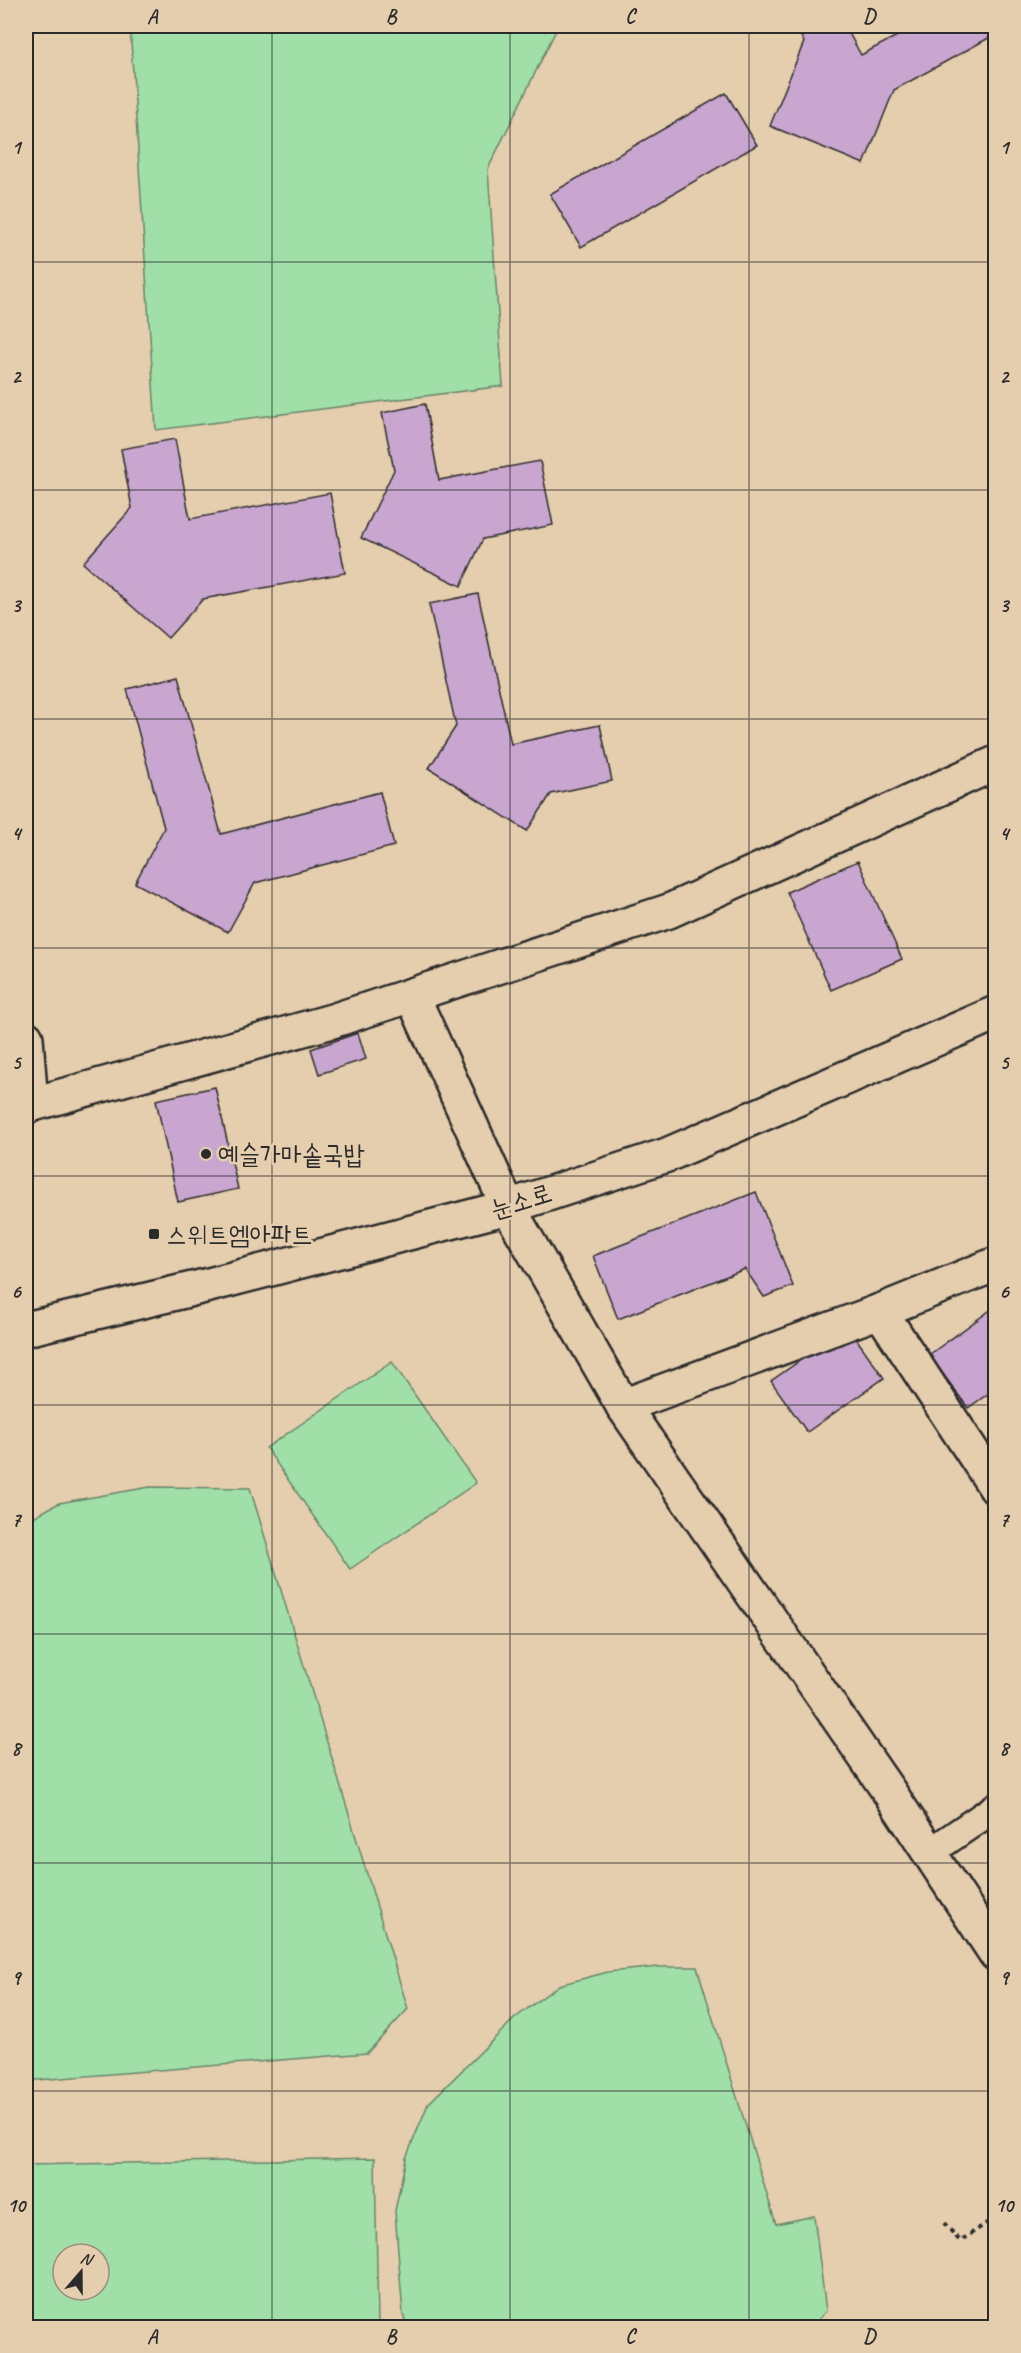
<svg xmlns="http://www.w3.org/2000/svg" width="1021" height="2353" font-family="Caveat,'Poor Story',sans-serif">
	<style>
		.green { fill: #a1dfa8; stroke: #66856a; stroke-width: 1.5; fill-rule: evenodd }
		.building { fill: #c9a6d0; stroke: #2b2b2b; stroke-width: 1.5 }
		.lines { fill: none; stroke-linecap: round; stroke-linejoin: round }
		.pedestrian-casing { stroke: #2b2b2b; stroke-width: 32 }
		.minor-casing { stroke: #2b2b2b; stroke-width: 38 }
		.tertiary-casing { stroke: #2b2b2b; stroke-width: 38 }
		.path { stroke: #2b2b2b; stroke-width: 4; stroke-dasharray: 4.5 4.5; stroke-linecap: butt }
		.pedestrian { stroke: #e5ceae; stroke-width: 27 }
		.minor { stroke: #e5ceae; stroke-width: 33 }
		.tertiary { stroke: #e5ceae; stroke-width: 33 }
		.grid { fill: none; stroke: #2b2b2b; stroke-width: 1.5; stroke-opacity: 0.55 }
		.poi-dot { fill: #2b2b2b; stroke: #e5ceae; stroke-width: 2 }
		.labels { text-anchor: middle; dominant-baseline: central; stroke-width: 5; stroke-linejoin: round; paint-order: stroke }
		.poi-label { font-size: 26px; fill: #2b2b2b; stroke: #e5ceae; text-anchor: start }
		.street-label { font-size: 26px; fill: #2b2b2b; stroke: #e5ceae }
		.neatline { fill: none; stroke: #2b2b2b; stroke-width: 2 }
		.grid-label { font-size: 20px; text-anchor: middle; font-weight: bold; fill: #2b2b2b }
	</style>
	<rect width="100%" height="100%" fill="#e5ceae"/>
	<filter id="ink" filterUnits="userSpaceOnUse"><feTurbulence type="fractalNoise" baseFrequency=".0167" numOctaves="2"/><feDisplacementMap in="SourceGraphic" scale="12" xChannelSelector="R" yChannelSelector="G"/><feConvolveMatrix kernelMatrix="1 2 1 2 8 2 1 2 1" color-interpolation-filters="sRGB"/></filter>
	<g filter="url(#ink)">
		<g class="green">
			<path d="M130,26H558L488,169L503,386L156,430Z"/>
			<path d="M392,1362L476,1483L350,1569L266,1448Z"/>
			<path d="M150,1487L250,1488L408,2009L367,2053L26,2081V1521L59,1503Z"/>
			<path d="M659,1967H697L776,2224L814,2216L826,2311L811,2328L408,2327L403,2315L395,2211L406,2158L428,2104L515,2018L559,1985L608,1972Z"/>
			<path d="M375,2158L378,2327H26V2165ZM63,2254H99V2290H63Z"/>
		</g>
		<g class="building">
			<path d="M795,26H845L861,55L916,26H996V34L894,90L864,164L770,126L804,42Z"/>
			<path d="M726,93L757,145L581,247L550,194Z"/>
			<path d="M425,404L439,480L540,461L553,525L483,539L461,586L361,538L394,470L382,413Z"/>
			<path d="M175,439L190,519L330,493L345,573L203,599L168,638L83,563L132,508L121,449Z"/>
			<path d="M478,594L511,744L600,725L612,781L551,794L527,831L429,768L456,726L429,604Z"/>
			<path d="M178,676L221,834L380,792L394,846L255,883L228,932L135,883L164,828L127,689Z"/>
			<path d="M858,861L902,959L831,990L787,892Z"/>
			<path d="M358,1033L366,1059L319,1074L311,1049Z"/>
			<path d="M215,1087L238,1189L178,1202L156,1100Z"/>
			<path d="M756,1192L793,1286L764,1297L745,1269L618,1319L593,1256Z"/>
			<path d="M996,1306V1388L968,1408L929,1355Z"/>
			<path d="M848,1327L884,1378L807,1432L771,1381Z"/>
		</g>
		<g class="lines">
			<defs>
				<path id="pedestrian" d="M929,1853L996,1807"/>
				<g id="minor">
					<path d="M412,995L508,1207L623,1406L892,1796L996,1954"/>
					<path d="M26,1038L31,1105"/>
					<path d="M26,1106L332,1021L669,911L996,763"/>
					<path d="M880,1311L996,1488"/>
					<path d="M623,1406L880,1311L996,1264"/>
				</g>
				<path id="tertiary" d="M26,1329L209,1285L508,1207L667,1155L996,1013"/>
			</defs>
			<use href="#pedestrian" class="pedestrian-casing"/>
			<use href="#minor" class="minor-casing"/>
			<use href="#tertiary" class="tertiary-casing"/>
			<path class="path" d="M944,2223L960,2241L996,2217"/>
			<use href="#pedestrian" class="pedestrian"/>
			<use href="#minor" class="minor"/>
			<use href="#tertiary" class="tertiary"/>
		</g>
	</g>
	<path class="grid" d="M272,26V2328M510,26V2328M749,26V2328M26,262H996M26,490H996M26,719H996M26,948H996M26,1176H996M26,1405H996M26,1634H996M26,1863H996M26,2091H996"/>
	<g class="poi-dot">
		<circle cx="206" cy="1154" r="6"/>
		<rect x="148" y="1228" width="12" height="12" rx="3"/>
	</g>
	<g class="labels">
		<g class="poi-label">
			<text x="218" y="1154">예슬가마솥국밥</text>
			<text x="166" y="1234">스위트엠아파트</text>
		</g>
		<g class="street-label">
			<text transform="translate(521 1201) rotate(-17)">눈소로</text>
		</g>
	</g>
	<rect width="1021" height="2353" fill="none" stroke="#e5ceae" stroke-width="66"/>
	<g transform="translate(81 2272) rotate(20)"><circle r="28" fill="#e5ceae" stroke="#9b8d7a" stroke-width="1.5"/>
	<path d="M0-4.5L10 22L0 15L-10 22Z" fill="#2b2b2b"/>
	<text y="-9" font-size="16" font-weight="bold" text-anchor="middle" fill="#2b2b2b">N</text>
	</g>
	<rect x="33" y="33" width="955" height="2287" class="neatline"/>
	<g class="grid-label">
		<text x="152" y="23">A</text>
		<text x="391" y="23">B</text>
		<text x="630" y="23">C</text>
		<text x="869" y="23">D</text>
		<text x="16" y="154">1</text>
		<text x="1004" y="154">1</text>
		<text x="16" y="383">2</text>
		<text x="1004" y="383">2</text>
		<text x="16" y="612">3</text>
		<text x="1004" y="612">3</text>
		<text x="16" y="840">4</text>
		<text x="1004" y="840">4</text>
		<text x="16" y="1069">5</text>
		<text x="1004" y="1069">5</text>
		<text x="16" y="1298">6</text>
		<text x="1004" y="1298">6</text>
		<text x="16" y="1526">7</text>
		<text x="1004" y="1526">7</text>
		<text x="16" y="1755">8</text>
		<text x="1004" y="1755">8</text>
		<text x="16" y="1984">9</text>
		<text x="1004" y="1984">9</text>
		<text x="16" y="2212">10</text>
		<text x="1004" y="2212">10</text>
		<text x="152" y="2343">A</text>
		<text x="391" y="2343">B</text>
		<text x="630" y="2343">C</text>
		<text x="869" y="2343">D</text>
	</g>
</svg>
